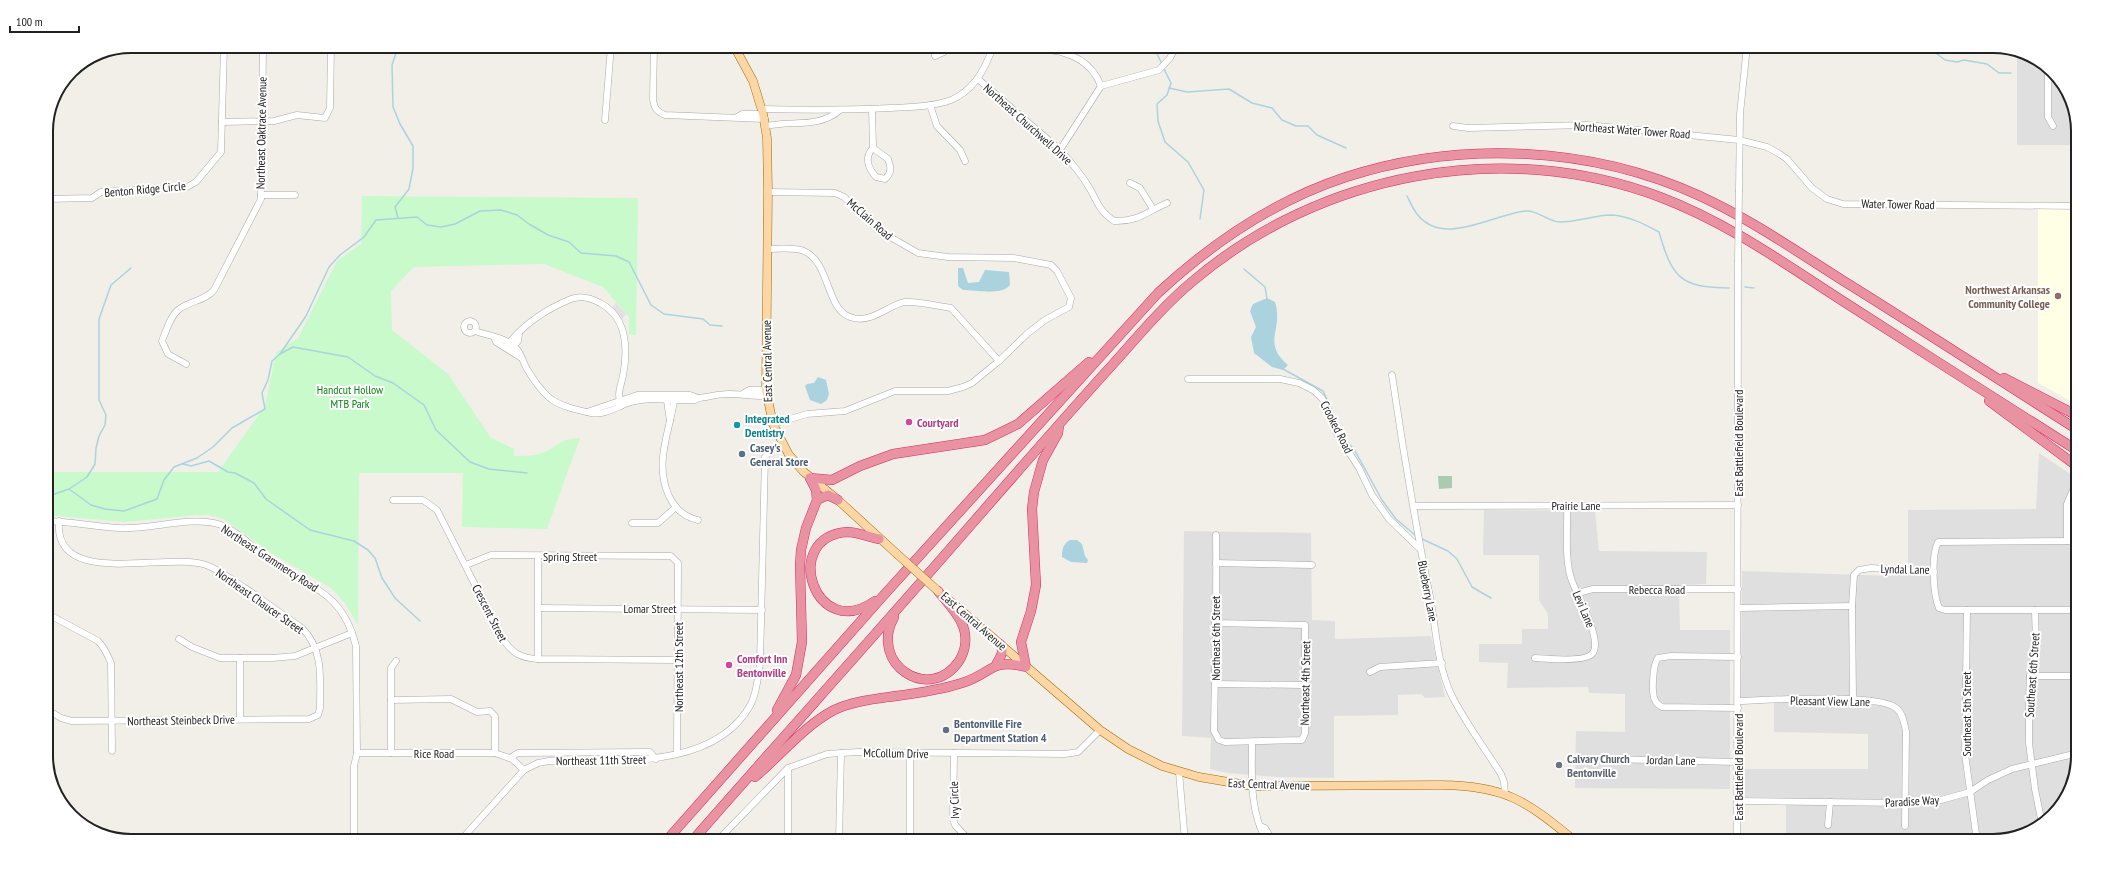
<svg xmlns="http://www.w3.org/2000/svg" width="2124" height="887" font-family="'PT Sans Narrow',sans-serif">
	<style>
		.residential { fill: #e0dfdf }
		.education { fill: #ffffe5 }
		.cemetery { fill: #aacbaf }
		.park { fill: #c8facc }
		.parking { fill: #e2e2e2 }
		.water { fill: #aad3df }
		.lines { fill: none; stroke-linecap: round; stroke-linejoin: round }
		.stream { stroke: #aad3df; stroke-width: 1.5 }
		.minor-casing { stroke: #a9a9a9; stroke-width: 7 }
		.major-casing { stroke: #a06b00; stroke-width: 9 }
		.highway-casing { stroke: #dc2a67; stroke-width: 10 }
		.minor { stroke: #fff; stroke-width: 6 }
		.major { stroke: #fcd6a4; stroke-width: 8 }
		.highway { stroke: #e892a2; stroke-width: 9 }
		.minor-bridge-casing { stroke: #a9a9a9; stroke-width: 7; stroke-linecap: butt }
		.major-bridge-casing { stroke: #a06b00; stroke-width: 9; stroke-linecap: butt }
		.minor-bridge { stroke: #fff; stroke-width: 6 }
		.major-bridge { stroke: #fcd6a4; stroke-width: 8 }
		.education-dot { fill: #8d6e63; stroke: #fff; stroke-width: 1.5 }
		.hotel-dot { fill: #d1479c; stroke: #fff; stroke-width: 1.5 }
		.culture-dot { fill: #0f9aa8; stroke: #fff; stroke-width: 1.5 }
		.service-dot { fill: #5c6f8a; stroke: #fff; stroke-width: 1.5 }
		.worship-dot { fill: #6b7280; stroke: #fff; stroke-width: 1.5 }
		.labels { text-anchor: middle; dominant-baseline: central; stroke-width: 4; stroke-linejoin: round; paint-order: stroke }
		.street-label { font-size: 12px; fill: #222; stroke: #fff }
		.education-label { font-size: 12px; font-weight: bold; fill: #785e54; stroke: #fff; text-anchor: end }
		.park-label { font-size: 12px; fill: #0c8416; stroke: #fff }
		.culture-label { font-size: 12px; font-weight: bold; fill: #0d838f; stroke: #fff; text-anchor: start }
		.hotel-label { font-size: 12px; font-weight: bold; fill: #b23c85; stroke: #fff; text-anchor: start }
		.service-label { font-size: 12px; font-weight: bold; fill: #4e5e75; stroke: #fff; text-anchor: start }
		.worship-label { font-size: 12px; font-weight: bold; fill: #5b616d; stroke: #fff; text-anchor: start }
		.rim { fill: none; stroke: #222; stroke-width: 2 }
	</style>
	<rect width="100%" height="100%" fill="#f2efe9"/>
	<g class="residential">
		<path d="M2017,51L2025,52L2064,84L2078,126V145H2017Z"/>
		<path d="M2039,453L2078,479V756L2072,788L2040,827L1993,841H1786V798L1740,797V769H1868V734L1774,732V698L1741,699L1742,571L1894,576L1908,565V510L2036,509Z"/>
		<path d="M1484,510L1595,511L1599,551L1707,552L1706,584L1679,585L1680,630H1730V789L1575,788L1576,731L1625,732V694L1589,693L1588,687L1507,688L1508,663L1479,662V644H1522V629H1548V614L1539,600V555H1483Z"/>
		<path d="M1184,531L1311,533L1312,620L1335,621V639L1431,636L1445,697L1425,698L1421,694L1398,695V715L1334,716V778L1278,777L1228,773L1210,769L1211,738L1182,736Z"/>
	</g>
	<path class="education" d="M2038,208H2078V405L2038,383Z"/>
	<path class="cemetery" d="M1438,476H1452V488L1439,489Z"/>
	<path class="park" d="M362,196L638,198L636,335H629V317L603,287L544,264L414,267L391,291L392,330L448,374L491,438L514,449V456C523,456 533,456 542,453C559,447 557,439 580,438L547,529L462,527L463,473H359L358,625L345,603L331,588L271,553L224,519L209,515H196L125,522L46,515V472H218L265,406L276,353L298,338L337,261L361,244Z"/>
	<path class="parking" d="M616,303L626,314L620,322L610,310Z"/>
	<g class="water">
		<path d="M958,268H963L968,283L979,282L985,270L1009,272L1010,285C1002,296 975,290 963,290L958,286Z"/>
		<path d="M1267,298L1275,302C1284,329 1261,342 1288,365L1283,370L1272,367L1254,353L1251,337L1256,327L1250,311L1253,304Z"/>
		<path d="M818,377L826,380L829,394L827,400L821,404L810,400L805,386L807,384L814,383Z"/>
		<path d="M1070,540H1077L1082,544L1085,556L1088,560L1087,563L1071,562L1062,557C1062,549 1063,544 1070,540Z"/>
	</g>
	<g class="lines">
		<g class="stream">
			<path d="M1150,46L1154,48L1161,62"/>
			<path d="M1908,46L1936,53L1945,60L1957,62L1964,60L1987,64L1999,73H2011"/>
			<path d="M398,47L392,65L393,107L400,124L413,146V168L409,189L395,207L398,218"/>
			<path d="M1164,69L1171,83L1167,95L1157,104L1158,121L1165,142L1188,162L1204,190L1200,219"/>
			<path d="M1169,88L1187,92L1229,89L1252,103L1272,108L1282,120L1296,126H1308L1317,135L1346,148"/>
			<path d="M1407,196C1410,202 1413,209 1417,214C1443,248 1493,214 1526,211C1538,210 1548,222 1560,222C1577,222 1595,215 1611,215C1629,216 1644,224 1659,232C1672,277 1680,288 1729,288"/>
			<path d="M1244,269L1265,287L1267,299"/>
			<path d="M1745,287L1754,288"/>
			<path d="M280,354L293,347L348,357L375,376L393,383L424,405L436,430L470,462L489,469L527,473"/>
			<path d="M1283,369L1323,391L1329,404"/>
			<path d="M1330,407L1344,439L1354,449L1382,500L1396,519L1415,535"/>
			<path d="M183,464L191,466L209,461L228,472L235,473L254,483L266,499L310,530L354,541L368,550L375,558L382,578L395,598L420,621"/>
			<path d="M69,489L87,477L95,464L96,448L99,436L105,425L106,415L99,400V319L111,285L131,268"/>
			<path d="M46,497L69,489L91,505L105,509L124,511L157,499L164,480L174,467L197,458L213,447L232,428L265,409L262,393L268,380L272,361L280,354L306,316L329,267L340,255L364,237L376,220L417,217L427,225L441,227L455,224L480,211L501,210L517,215L529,224L548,235L569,242L581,253L616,256L629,262L651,305L664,314L703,319L710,325L722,326"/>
			<path d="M1422,539L1448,551L1457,559L1472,587L1491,598"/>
		</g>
		<defs>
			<g id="minor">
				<path d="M654,46L653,99C654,108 657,112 665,115L765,119"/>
				<path d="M1038,49C1065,50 1091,59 1101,86"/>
				<path d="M935,56L944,52L947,46"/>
				<path d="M2048,71V117L2053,126"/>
				<path d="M978,79L1060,150C1071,162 1082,175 1090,189C1099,205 1099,210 1114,221C1138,222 1146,212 1167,203"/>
				<path d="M930,105L937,126L960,150L965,161"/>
				<path d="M762,109C805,110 848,110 891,108C910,107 932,107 951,100C973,91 986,68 993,46"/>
				<path d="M872,109L873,148C864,157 868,168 876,177L885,179C892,173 891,167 888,159L873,148"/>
				<path d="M737,117L742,114H763"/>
				<path d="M605,120L611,46"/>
				<path d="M222,122L274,121L297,115L325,118L330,108L331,46"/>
				<path d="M766,126C792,120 818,129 840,110"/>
				<path d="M1453,126L1468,128L1587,125L1739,140L1767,147L1778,153L1787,159L1812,188L1827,199L1843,204L2078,206"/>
				<path d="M1060,150L1101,86L1159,70L1170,58L1176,46"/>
				<path d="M1130,183L1140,188L1153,209"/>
				<path d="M1739,190L1740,114L1747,46"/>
				<path d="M768,192L835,193L844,197L878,230L918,253L948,257L1014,258L1051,265L1057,271L1071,298L1069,307L1045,320L1028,333L999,361L972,383L963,387L948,391H895L845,411L807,414L773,424"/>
				<path d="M261,195H295"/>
				<path d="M46,199L92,198L101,192L187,187L196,182L221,152L224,46"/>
				<path d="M767,249C778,249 794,247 804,251C830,262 826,309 850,317C871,325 889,304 905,302C915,301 940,306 951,308L999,361"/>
				<circle cx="470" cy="327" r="6"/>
				<path d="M475,331C489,336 505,337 516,348C521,353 523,362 527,369C547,402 555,405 591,413C603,416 617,407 628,403C648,396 674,401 695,400C699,397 702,398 706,397C732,391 742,396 766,396"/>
				<path d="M494,337L496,342L520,357"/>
				<path d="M506,347C523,324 544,310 571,299C581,295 591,298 600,303C627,317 628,349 623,376C620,388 617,394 621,406"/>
				<path d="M511,349L518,341L519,334"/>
				<path d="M186,364L168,354L162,341C166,331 170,317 178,310C189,301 205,301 214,290L261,199L263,46"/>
				<path d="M1392,375C1403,451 1416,527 1431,602C1436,632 1438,666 1451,694C1463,719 1485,749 1501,774L1504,782L1505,793"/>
				<path d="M1188,379H1280L1299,383L1313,390L1321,397L1327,406L1336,432L1359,468L1372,495L1389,519L1419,548"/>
				<path d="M744,393L749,390H766"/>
				<path d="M667,401L670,421"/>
				<path d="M674,401C669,433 654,464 669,496C675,509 684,517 698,520"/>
				<path d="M587,412L637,395H690L698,398"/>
				<path d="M393,500H423L437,510L502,638C512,653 520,658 538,659L678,660"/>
				<path d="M1414,506L1738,505"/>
				<path d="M46,521C70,521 94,527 118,528C149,530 194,515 221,525C238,531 254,549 270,560C310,589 342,590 356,646L357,753L354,766V841"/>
				<path d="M632,523H658L676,507"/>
				<path d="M2067,541V504L2073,490"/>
				<path d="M2078,541L1938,542C1931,556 1933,594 1939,608L1945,610H2078"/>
				<path d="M1216,563L1312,565"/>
				<path d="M466,565L491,555L671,556L678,563L677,753"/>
				<path d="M1578,593L1593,589H1738"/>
				<path d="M539,608L762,610"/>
				<path d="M1739,608L1852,606"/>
				<path d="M1967,610L1965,754L1977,841"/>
				<path d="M2035,610L2036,646L2030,676L2029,699V743L2035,789L2042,824"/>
				<path d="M46,613L98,641C105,648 107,654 111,663L112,751"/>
				<path d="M1215,623L1305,625V733L1302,740L1225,742L1219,740L1214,731C1215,666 1217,600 1216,535"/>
				<path d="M179,639L192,647L220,658H272L295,656L352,633"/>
				<path d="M240,658V719"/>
				<path d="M1535,658C1547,659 1584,662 1592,654C1604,642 1577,595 1572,581C1564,561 1568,526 1567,505"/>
				<path d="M538,659V556"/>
				<path d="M1370,672L1380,667L1442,663"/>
				<path d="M2030,676H2078"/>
				<path d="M1215,684L1305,685"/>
				<path d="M1853,699L1852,606L1854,575L1859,570L1871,568L1934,572"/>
				<path d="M391,700L451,699L477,712L490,711L495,716V753"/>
				<path d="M1738,701C1768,700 1876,693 1896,708C1903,713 1904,723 1906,731L1905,826"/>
				<path d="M1738,708L1662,707C1659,705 1656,704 1655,700C1651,693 1653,664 1658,658L1671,656L1738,657"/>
				<path d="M46,709L61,718L72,721L309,719L318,715L320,708C320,679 324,650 302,628C283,615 264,601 245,588C232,580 220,570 206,565C168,551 53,590 59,521"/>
				<path d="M1252,742C1252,774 1249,812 1267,841"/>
				<path d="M357,753H495L512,759L524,770"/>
				<path d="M391,753V668L396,661"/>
				<path d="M910,753V841"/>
				<path d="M954,753L953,819L955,825L970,841"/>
				<path d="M510,758L518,753L650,752L656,759"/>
				<path d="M1606,759L1737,762"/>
				<path d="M1179,772L1185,841"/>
				<path d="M1737,801L1905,803L1941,800L1970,792L1988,780L2012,769L2078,753"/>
				<path d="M1828,825L1830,802"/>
				<path d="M1260,826L1265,828L1273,841"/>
				<path d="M460,841L524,770L538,763L549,761C613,760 715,771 751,704C757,692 758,677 760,663L765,457L771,450L782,443"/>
				<path d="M717,841L788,768L827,754L858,752L1065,754L1078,752L1100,730"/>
				<path d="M788,841V768"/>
				<path d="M839,841L841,753"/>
				<path d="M1737,841L1738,262"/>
			</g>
			<g id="major">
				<path d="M734,46L753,81L763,114L767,138L768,192L766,390L773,424L789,455L804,472L838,500L897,554"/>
				<path d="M950,601L1100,730L1128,749L1162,766L1199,777L1252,786L1440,785C1506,786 1525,800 1575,841"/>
			</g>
			<g id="highway">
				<path d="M2004,378L2078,416"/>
				<path d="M1989,401L2078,467"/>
				<path d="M810,478L832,480L860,466L893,454L985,440L1018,424L1089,362"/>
				<path d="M817,500L828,495L838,500"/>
				<path d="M875,601C815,644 780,537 847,532C857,532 869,537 879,539"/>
				<path d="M894,617C868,664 930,704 959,661C966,650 967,637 963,626C958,613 946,601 938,591"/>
				<path d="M996,665C1000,657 1005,652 1000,644"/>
				<path d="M777,710L796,675L802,642L800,565L801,550L806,528L817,500L816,490L810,478"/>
				<path d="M755,777C781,755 804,726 834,710C853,701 875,699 896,696C919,693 940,690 962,683C993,673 990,658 1026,667L1021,642L1031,611L1036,585L1032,509L1034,492L1043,460L1058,433L1059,426"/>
				<path d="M666,841L883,596L1158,293C1212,243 1276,200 1346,177C1460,140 1591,146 1700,196C1750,219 1796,251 1842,280C1921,329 1999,380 2078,430"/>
				<path d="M692,841C784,736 878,632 970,526C1017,472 1065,417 1114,363C1139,335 1164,305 1193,281C1320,173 1503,138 1660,197C1729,223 1788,266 1849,305C1925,354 2002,403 2078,451"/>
			</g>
		</defs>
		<use href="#minor" class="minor-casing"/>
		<use href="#major" class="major-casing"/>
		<use href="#highway" class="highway-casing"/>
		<use href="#minor" class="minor"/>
		<use href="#major" class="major"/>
		<use href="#highway" class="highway"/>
		<defs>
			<path id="minor-bridge" d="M1738,262L1739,190"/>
			<path id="major-bridge" d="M897,554L938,591"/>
		</defs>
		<use href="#minor-bridge" class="minor-bridge-casing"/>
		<use href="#major-bridge" class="major-bridge-casing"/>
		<use href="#minor-bridge" class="minor-bridge"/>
		<use href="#major-bridge" class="major-bridge"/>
	</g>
	<circle class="education-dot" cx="2058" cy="296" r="4"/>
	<g class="hotel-dot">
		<circle cx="909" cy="422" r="4"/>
		<circle cx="729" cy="665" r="4"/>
	</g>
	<circle class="culture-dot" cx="737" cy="425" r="4"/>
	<g class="service-dot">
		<circle cx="742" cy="454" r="4"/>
		<circle cx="946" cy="730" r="4"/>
	</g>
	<circle class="worship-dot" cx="1559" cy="765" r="4"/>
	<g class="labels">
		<g class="street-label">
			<text transform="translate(1028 124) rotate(42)">Northeast Churchwell Drive</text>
			<text transform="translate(1632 130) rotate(4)">Northeast Water Tower Road</text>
			<text transform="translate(261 133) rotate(-89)">Northeast Oaktrace Avenue</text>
			<text transform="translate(145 189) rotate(-5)">Benton Ridge Circle</text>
			<text transform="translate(1898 204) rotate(1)">Water Tower Road</text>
			<text transform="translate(870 219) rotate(41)">McClain Road</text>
			<text transform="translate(767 361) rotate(-91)">East Central Avenue</text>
			<text transform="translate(1337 427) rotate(63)">Crooked Road</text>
			<text transform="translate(1738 443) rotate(-90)">East Battlefield Boulevard</text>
			<text x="1576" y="505">Prairie Lane</text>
			<text x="570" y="556">Spring Street</text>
			<text transform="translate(270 558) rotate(33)">Northeast Grammercy Road</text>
			<text transform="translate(1905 569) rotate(1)">Lyndal Lane</text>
			<text x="1657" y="589">Rebecca Road</text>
			<text transform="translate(1428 591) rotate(79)">Blueberry Lane</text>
			<text transform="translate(260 601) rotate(35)">Northeast Chaucer Street</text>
			<text x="650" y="608">Lomar Street</text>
			<text transform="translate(1584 609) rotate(67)">Levi Lane</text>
			<text transform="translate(490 613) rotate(63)">Crescent Street</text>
			<text transform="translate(974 621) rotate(41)">East Central Avenue</text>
			<text transform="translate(1215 638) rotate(-90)">Northeast 6th Street</text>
			<text transform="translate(678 667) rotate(-90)">Northeast 12th Street</text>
			<text transform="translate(2032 675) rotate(-86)">Southeast 6th Street</text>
			<text transform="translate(1305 683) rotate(-89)">Northeast 4th Street</text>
			<text transform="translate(1830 701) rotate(1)">Pleasant View Lane</text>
			<text transform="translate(1966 714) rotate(-90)">Southeast 5th Street</text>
			<text transform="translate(181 720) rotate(-1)">Northeast Steinbeck Drive</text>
			<text x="434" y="753">Rice Road</text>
			<text transform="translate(896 753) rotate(1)">McCollum Drive</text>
			<text transform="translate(601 760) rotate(-1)">Northeast 11th Street</text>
			<text transform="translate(1671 760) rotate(1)">Jordan Lane</text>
			<text transform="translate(1738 767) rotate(-90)">East Battlefield Boulevard</text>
			<text transform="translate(1269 784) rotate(2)">East Central Avenue</text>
			<text transform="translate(954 800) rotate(-92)">Ivy Circle</text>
			<text transform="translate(1912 801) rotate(-3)">Paradise Way</text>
		</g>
		<g class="education-label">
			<text x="2050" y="289">Northwest Arkansas<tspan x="2050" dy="14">Community College</tspan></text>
		</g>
		<g class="park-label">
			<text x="350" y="389">Handcut Hollow<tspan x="350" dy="14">MTB Park</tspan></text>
		</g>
		<g class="culture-label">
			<text x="745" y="418">Integrated<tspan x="745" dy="14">Dentistry</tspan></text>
		</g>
		<g class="hotel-label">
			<text x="917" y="422">Courtyard</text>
			<text x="737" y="658">Comfort Inn<tspan x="737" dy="14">Bentonville</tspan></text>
		</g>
		<g class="service-label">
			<text x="750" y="447">Casey's<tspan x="750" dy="14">General Store</tspan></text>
			<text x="954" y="723">Bentonville Fire<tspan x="954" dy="14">Department Station 4</tspan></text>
		</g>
		<g class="worship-label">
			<text x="1567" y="758">Calvary Church<tspan x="1567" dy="14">Bentonville</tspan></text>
		</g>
	</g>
	<path d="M0 0H2124V887H0ZM131 53H1993A78 78 0 0 1 2071 131V756A78 78 0 0 1 1993 834H131A78 78 0 0 1 53 756V131A78 78 0 0 1 131 53Z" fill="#fff" fill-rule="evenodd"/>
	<path class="rim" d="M131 53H1993A78 78 0 0 1 2071 131V756A78 78 0 0 1 1993 834H131A78 78 0 0 1 53 756V131A78 78 0 0 1 131 53Z"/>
	<path d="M10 26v6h69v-6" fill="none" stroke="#222222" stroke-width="2"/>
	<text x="16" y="26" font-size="12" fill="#222222" stroke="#ffffff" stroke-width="3" paint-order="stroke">100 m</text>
</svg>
